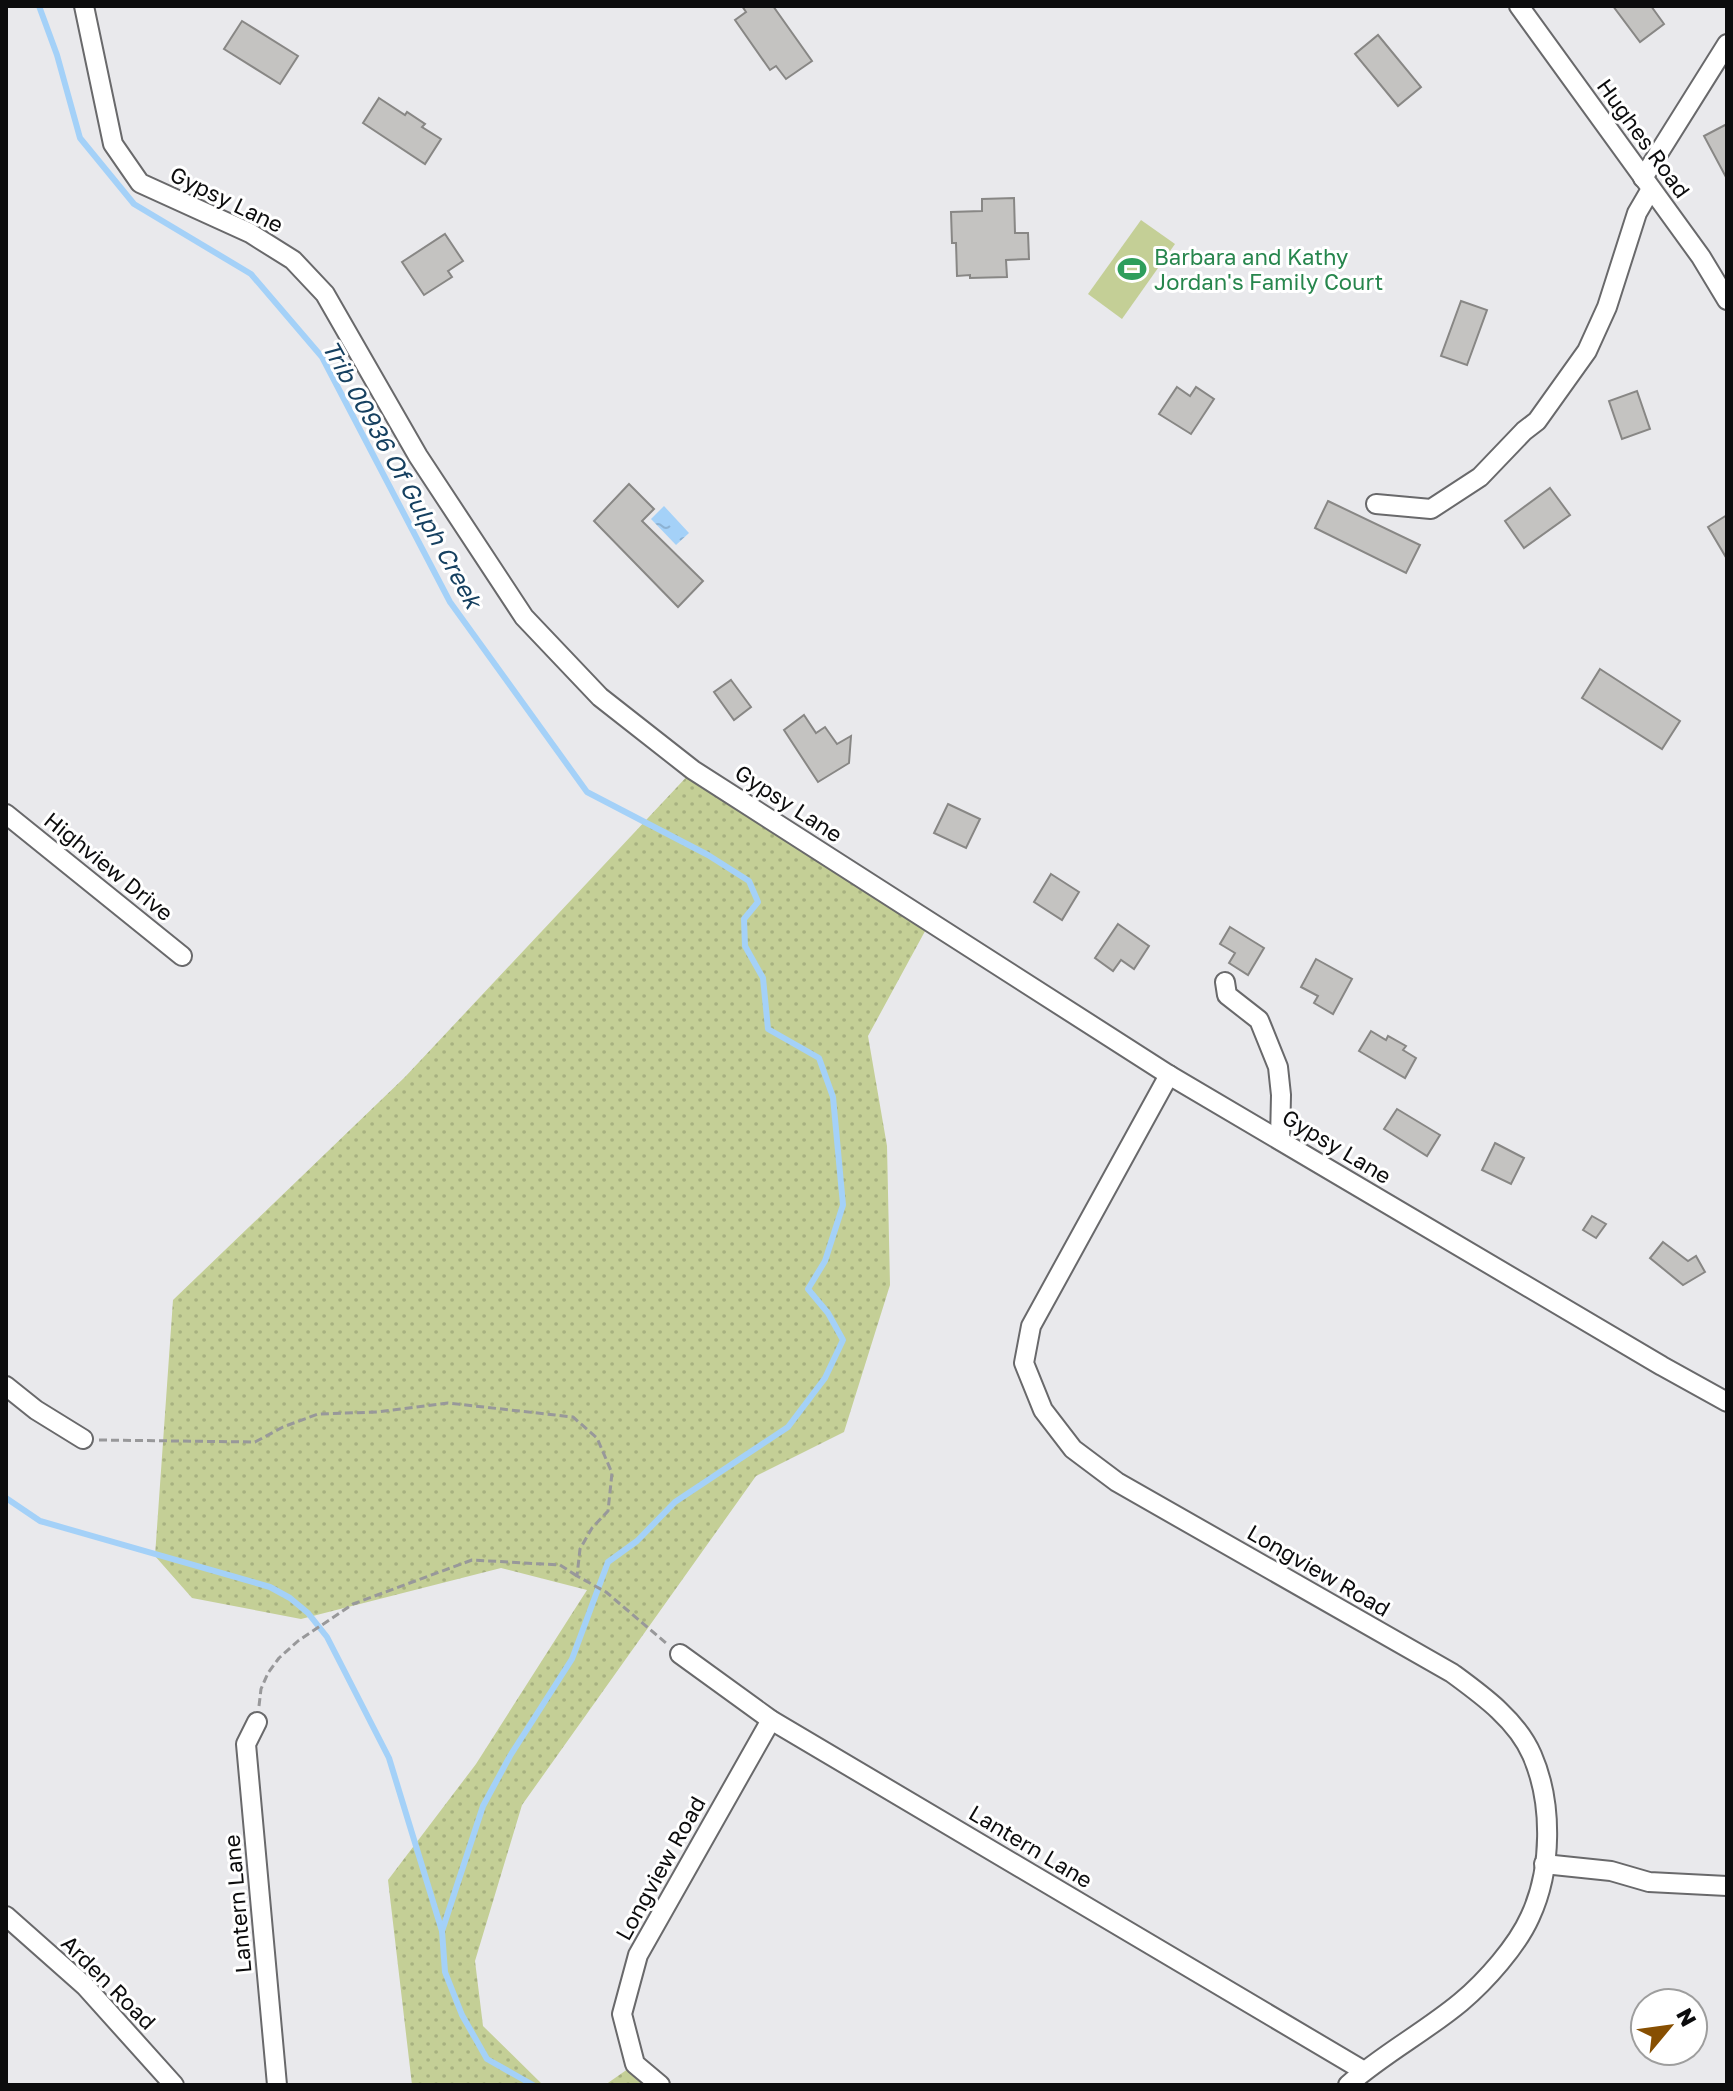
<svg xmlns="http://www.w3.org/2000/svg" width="1733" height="2091" font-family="'Golos Text',sans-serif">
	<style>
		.park { fill: url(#park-dots) }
		.garden { fill: #c4cf96 }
		.water { fill: url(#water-ripples) }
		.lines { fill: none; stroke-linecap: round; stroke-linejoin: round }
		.stream { stroke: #a4d1f8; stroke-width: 6 }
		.building { fill: #c4c3c1; stroke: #888785; stroke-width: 2 }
		.minor-casing { stroke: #69696b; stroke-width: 22 }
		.path { stroke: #98989a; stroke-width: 3; stroke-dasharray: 8 4; stroke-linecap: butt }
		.minor { stroke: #fff; stroke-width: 18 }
		.labels { text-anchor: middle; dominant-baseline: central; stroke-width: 6; stroke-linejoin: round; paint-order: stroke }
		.street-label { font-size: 22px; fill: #0c0c0d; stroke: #fff }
		.leisure-label { font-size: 22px; fill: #27864d; stroke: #fff; text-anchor: start }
		.water-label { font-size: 24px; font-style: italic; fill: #164060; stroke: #fff }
	</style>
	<defs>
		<pattern id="park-dots" width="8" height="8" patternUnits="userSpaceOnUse" patternTransform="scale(2)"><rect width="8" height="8" fill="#c4cf96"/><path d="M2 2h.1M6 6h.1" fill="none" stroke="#a7b180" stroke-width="1.8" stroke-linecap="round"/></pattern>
		<pattern id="water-ripples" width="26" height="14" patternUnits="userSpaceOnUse" patternTransform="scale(2)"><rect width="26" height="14" fill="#a4d1f8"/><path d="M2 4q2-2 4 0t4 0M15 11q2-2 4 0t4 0" fill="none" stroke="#8cb2d3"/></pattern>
	</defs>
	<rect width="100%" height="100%" fill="#e9e9ec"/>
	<g class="park">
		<path d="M693,770L930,922L868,1036L887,1146L890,1285L844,1432L756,1476L522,1805L475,1961L483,2026L543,2085H412L388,1880L476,1764L587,1590L501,1568L301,1619L192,1598L155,1556L173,1300L405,1077Z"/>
		<path d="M635,2064L659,2085H605Z"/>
	</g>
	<path class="garden" d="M1141,220L1175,244L1122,319L1088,294Z"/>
	<path class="water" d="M664,506L689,533L676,545L651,519Z"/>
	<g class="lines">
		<g class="stream">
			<path d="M39,6L57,55L80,138L134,204L251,274L322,357L450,602L587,792L708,855L749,881L758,902L744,919L745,946L763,978L768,1029L819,1058L833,1097L843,1205L825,1261L808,1289L828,1313L843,1340L825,1378L788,1427L675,1502L637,1541L608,1562L572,1659L510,1756L483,1806L442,1931"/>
			<path d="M6,1498L40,1521L270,1587L290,1598L308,1613L327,1637L389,1758L442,1931L445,1972L462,2015L487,2059L533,2085"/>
		</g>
	</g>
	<g class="building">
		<path d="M742,6H773L812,61L786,79L776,66L770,70L735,20L746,12Z"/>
		<path d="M1613,6H1651L1664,24L1640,42Z"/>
		<path d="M242,21L298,56L280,84L224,49Z"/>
		<path d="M1378,35L1421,87L1398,106L1355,54Z"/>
		<path d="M379,98L405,115L407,112L425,124L422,127L441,139L425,164L363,123Z"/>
		<path d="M1727,124V179L1704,136Z"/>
		<path d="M1014,198L1015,233H1028L1029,259L1006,260L1007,277L970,278V275L957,276L956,243H952L951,212L982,211V199Z"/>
		<path d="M445,234L463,261L448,271L452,277L424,295L402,262Z"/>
		<path d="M1461,301L1487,310L1467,365L1441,356Z"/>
		<path d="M1177,387L1190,396L1196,387L1214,399L1191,434L1159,414Z"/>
		<path d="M1637,391L1650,429L1622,439L1609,401Z"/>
		<path d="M629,484L654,509L642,521L703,581L678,607L594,521Z"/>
		<path d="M1550,488L1570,515L1524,548L1505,521Z"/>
		<path d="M1328,501L1420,545L1406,573L1315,528Z"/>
		<path d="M1727,515V559L1708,527Z"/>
		<path d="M1600,669L1680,721L1662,749L1582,698Z"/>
		<path d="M731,680L751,707L734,720L714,692Z"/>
		<path d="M804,715L816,733L825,727L837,744L851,736L849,763L818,782L784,730Z"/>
		<path d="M948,804L980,819L966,848L934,833Z"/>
		<path d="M1051,874L1079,892L1062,920L1034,902Z"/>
		<path d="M1118,924L1149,946L1134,969L1121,960L1113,971L1095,958Z"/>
		<path d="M1230,927L1264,948L1248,975L1229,963L1235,953L1220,944Z"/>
		<path d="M1316,959L1352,979L1333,1014L1314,1003L1318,996L1301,987Z"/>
		<path d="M1371,1031L1386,1040L1388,1036L1406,1046L1403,1050L1416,1058L1405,1078L1359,1051Z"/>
		<path d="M1397,1109L1440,1135L1427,1156L1384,1129Z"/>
		<path d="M1495,1143L1524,1158L1511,1184L1482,1170Z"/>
		<path d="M1592,1216L1606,1224L1596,1238L1583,1230Z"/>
		<path d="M1663,1242L1688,1261L1696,1256L1705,1272L1683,1285L1650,1258Z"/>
	</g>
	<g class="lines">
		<defs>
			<g id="minor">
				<path d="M84,6L113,144L140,183L250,233L293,260L325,294L418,456L524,617L600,697L693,770L1169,1075L1662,1366L1727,1402"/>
				<path d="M1519,6L1701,257L1727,300"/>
				<path d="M1643,178L1727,44"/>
				<path d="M1376,504L1431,509L1480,477L1524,431L1537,421L1587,351L1607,307L1637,213L1651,189"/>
				<path d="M6,814L182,956"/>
				<path d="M1225,982L1227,995L1259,1020L1278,1067L1281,1095L1280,1140"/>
				<path d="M1169,1075L1031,1326L1024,1363L1043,1410L1073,1449L1117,1482L1452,1673C1482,1695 1517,1720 1532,1755C1553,1803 1552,1870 1530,1917C1517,1946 1486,1981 1461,2002C1425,2032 1383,2054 1348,2085"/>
				<path d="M6,1386L36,1410L83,1439"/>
				<path d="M680,1654L771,1720L1364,2071"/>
				<path d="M257,1722L246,1744L277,2085"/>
				<path d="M1544,1864L1611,1871L1649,1882L1727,1886"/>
				<path d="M6,1916L85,1986L174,2085"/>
				<path d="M660,2085L635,2064L622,2014L638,1955L771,1720"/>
			</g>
		</defs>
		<use href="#minor" class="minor-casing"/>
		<g class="path">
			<path d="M99,1440L255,1442L283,1427L318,1414L377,1412L448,1403L573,1417L597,1438L612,1473L608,1511L592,1528L580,1549L577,1576L606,1592L666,1643"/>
			<path d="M259,1706L261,1689L268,1673L279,1658L298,1641L353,1604L472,1560L560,1565L577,1576"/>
		</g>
		<use href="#minor" class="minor"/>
	</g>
	<defs>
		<symbol id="stadium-bare" viewBox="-9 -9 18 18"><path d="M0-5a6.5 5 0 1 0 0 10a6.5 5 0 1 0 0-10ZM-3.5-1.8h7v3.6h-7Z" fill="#2e9e5b" stroke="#fff" stroke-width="2.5" paint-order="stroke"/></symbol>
	</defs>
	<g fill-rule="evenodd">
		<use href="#stadium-bare" x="1112" y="249" width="40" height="40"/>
	</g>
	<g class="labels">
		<g class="street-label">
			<text transform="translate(1644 138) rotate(54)">Hughes Road</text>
			<text transform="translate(227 199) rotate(26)">Gypsy Lane</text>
			<text transform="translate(789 803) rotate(33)">Gypsy Lane</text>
			<text transform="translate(109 866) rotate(39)">Highview Drive</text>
			<text transform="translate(1337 1146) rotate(31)">Gypsy Lane</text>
			<text transform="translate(1319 1570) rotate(30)">Longview Road</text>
			<text transform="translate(1031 1846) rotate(31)">Lantern Lane</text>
			<text transform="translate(660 1868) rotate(-61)">Longview Road</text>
			<text transform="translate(237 1904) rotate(-95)">Lantern Lane</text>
			<text transform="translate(109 1982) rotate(45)">Arden Road</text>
		</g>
		<g class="leisure-label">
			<text x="1154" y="256">Barbara and Kathy<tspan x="1154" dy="25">Jordan's Family Court</tspan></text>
		</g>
		<g class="water-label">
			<text transform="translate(403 474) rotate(61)">Trib 00936 Of Gulph Creek</text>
		</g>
	</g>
	<rect width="1733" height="2091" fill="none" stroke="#0c0c0d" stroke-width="16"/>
	<g transform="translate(1669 2027) rotate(61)"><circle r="38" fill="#ffffff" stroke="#9e9e9e" stroke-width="2"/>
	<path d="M0-6L14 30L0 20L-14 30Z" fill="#874f01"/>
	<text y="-12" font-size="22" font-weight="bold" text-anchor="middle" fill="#0c0c0d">N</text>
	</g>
</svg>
